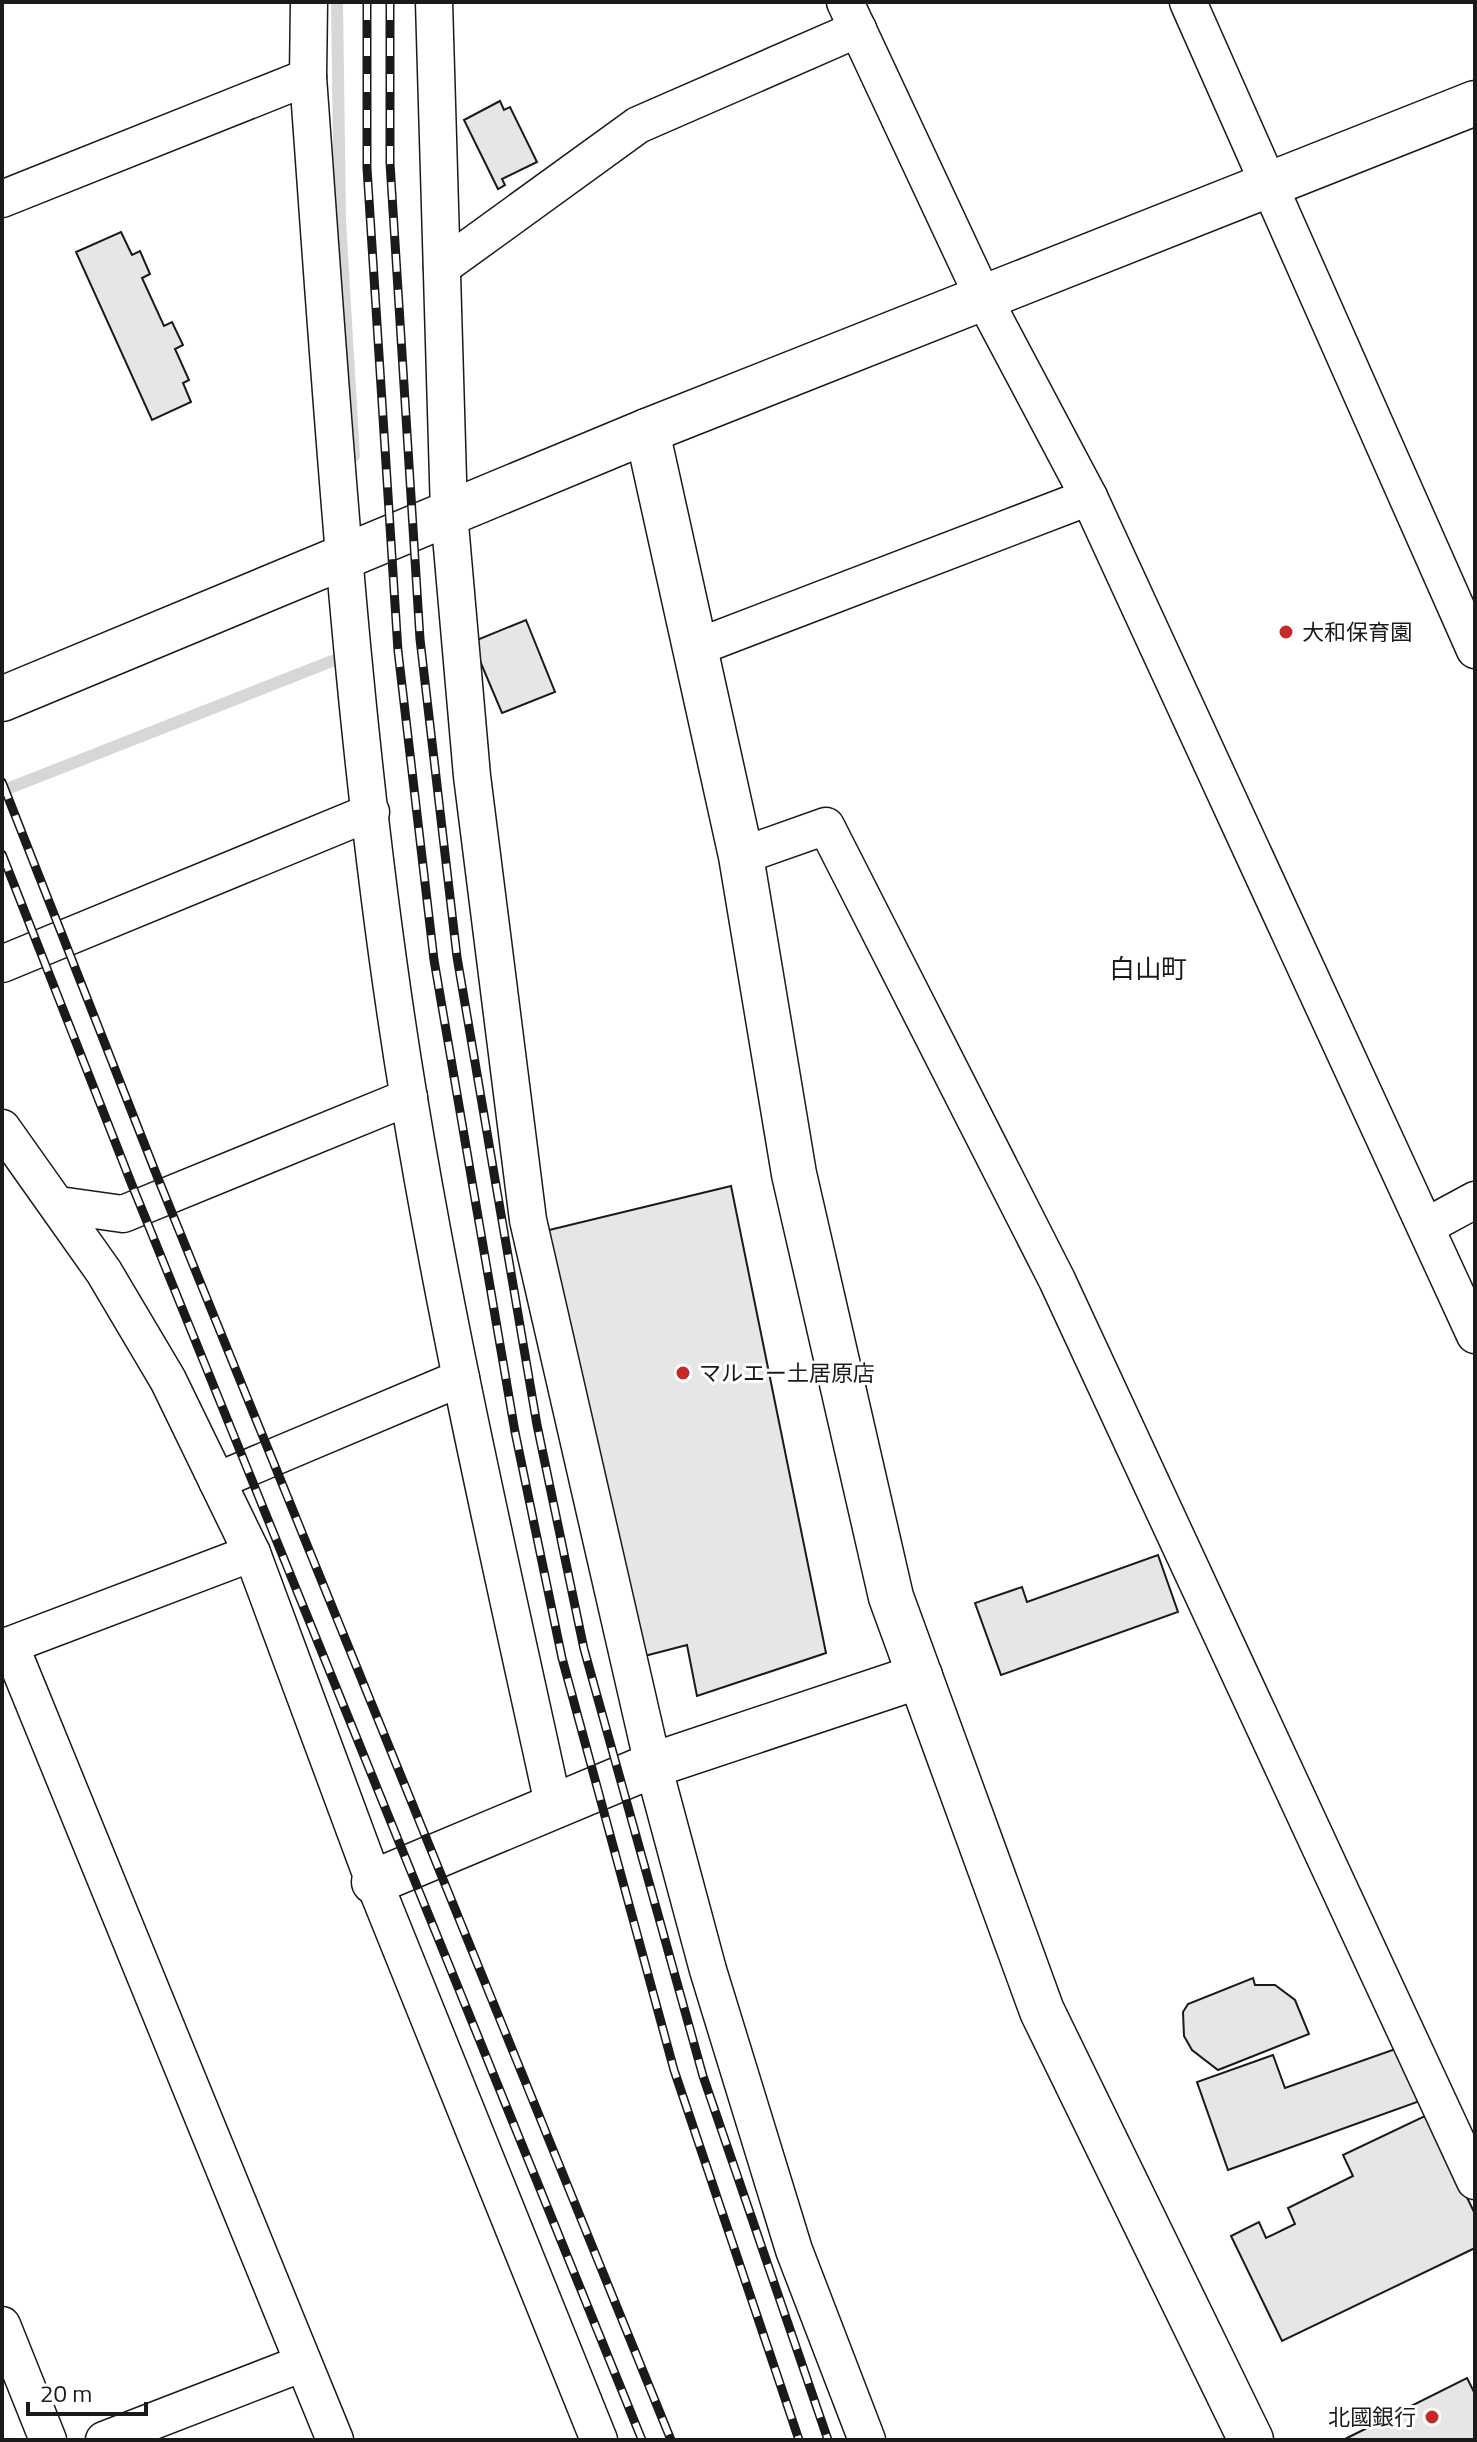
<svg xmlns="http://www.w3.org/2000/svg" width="1477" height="2442" font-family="'Titillium Web','Noto Sans JP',sans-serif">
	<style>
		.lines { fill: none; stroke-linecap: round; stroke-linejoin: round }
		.stream { stroke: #d7d7d7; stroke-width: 12 }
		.building { fill: #e6e6e6; stroke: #1a1a1a; stroke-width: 2 }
		.street-casing { stroke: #1a1a1a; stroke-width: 39 }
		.secondary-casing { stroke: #1a1a1a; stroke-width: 47 }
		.street { stroke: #fff; stroke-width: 36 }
		.secondary { stroke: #fff; stroke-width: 44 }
		.rail-casing { stroke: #1a1a1a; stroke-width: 9 }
		.rail { stroke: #fff; stroke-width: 6; stroke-dasharray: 18; stroke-linecap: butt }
		.poi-dot { fill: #c62828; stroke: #fff; stroke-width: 3 }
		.labels { text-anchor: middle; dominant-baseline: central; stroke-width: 6; stroke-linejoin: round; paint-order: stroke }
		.poi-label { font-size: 22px; fill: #1a1a1a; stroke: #fff; text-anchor: start }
		.quarter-label { font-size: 26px; fill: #1a1a1a; stroke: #fff }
	</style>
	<rect width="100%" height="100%" fill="#fff"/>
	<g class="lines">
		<g class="stream">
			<path d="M337,2L340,221L354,456"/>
			<path d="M2,791L332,661"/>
		</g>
	</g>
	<g class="building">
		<path d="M500,101L504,110L510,107L537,162L502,179L505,185L498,189L464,120Z"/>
		<path d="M121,232L132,255L140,251L150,274L142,278L164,326L172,322L183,345L175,349L189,380L183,383L191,402L152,420L76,252Z"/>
		<path d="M526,620L555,692L502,713L472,642Z"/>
		<path d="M731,1186L826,1653L697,1696L687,1645L633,1659L545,1231Z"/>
		<path d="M1158,1555L1178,1612L1001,1675L975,1603L1022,1587L1027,1602Z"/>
		<path d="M1253,1978L1255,1985H1275L1295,2000L1309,2034L1218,2070L1192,2050L1184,2036L1183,2012L1188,2004Z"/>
		<path d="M1401,2047L1420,2101L1228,2170L1197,2082L1273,2055L1285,2088Z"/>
		<path d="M1427,2115L1475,2214V2248L1282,2341L1231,2236L1259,2222L1266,2238L1295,2224L1288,2208L1353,2176L1343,2155Z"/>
		<path d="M1467,2378L1475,2394V2440H1343Z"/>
	</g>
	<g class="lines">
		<defs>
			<g id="street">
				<path d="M309,2L308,77C333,418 353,761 409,1099C448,1336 502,1570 553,1804"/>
				<path d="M434,2L449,513L472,776L528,1220L653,1765L708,1970L794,2250L867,2440"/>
				<path d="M845,2L984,299L1089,497L1475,1335"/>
				<path d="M1188,2L1475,650"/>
				<path d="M2,199L308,77"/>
				<path d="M442,267L638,125L858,29"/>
				<path d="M695,648L1089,497"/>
				<path d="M741,856L826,826L1057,1280L1475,2181"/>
				<path d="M2,964L371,812"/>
				<path d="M2,1128L104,1272L168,1380L252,1553L374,1882L599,2440"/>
				<path d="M59,1205L123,1214L409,1097"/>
				<path d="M1427,1226L1475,1200"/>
				<path d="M217,1481L461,1378"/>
				<path d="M10,1645L335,2440"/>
				<path d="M2,1648L252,1553"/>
				<path d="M2,2325L48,2440"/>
				<path d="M104,2440L303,2363"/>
			</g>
			<g id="secondary">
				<path d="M647,431L741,856L794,1174L891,1597L1042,2011L1251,2440"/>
				<path d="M2,699L647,431L1475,103"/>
				<path d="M374,1882L653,1765L920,1676"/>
			</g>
		</defs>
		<use href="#street" class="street-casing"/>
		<use href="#secondary" class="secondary-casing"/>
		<use href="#street" class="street"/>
		<use href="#secondary" class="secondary"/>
		<defs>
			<g id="rail">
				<path d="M367,2V168L398,651L434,960L515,1432L562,1658L674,2070L799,2440"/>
				<path d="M390,2V163L420,639L457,957L537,1425L584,1649L703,2076L828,2440"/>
				<path d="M2,782L157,1176L671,2440"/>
				<path d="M2,854L132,1185L642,2440"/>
			</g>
		</defs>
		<use href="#rail" class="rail-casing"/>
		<use href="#rail" class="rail"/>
	</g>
	<g class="poi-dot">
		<circle cx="1286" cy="632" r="8"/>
		<circle cx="683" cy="1373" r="8"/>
		<circle cx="1432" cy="2417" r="8"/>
	</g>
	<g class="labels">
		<g class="poi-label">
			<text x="1302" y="632">大和保育園</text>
			<text x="699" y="1373">マルエー土居原店</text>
			<text x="1416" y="2417" text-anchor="end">北國銀行</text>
		</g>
		<g class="quarter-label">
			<text x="1148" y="968">白山町</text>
		</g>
	</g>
	<rect width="1477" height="2442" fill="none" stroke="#1a1a1a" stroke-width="8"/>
	<path d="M28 2402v12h118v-12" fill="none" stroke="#1a1a1a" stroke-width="4"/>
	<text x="40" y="2402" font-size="24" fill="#1a1a1a" stroke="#ffffff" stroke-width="6" paint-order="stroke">20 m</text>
</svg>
